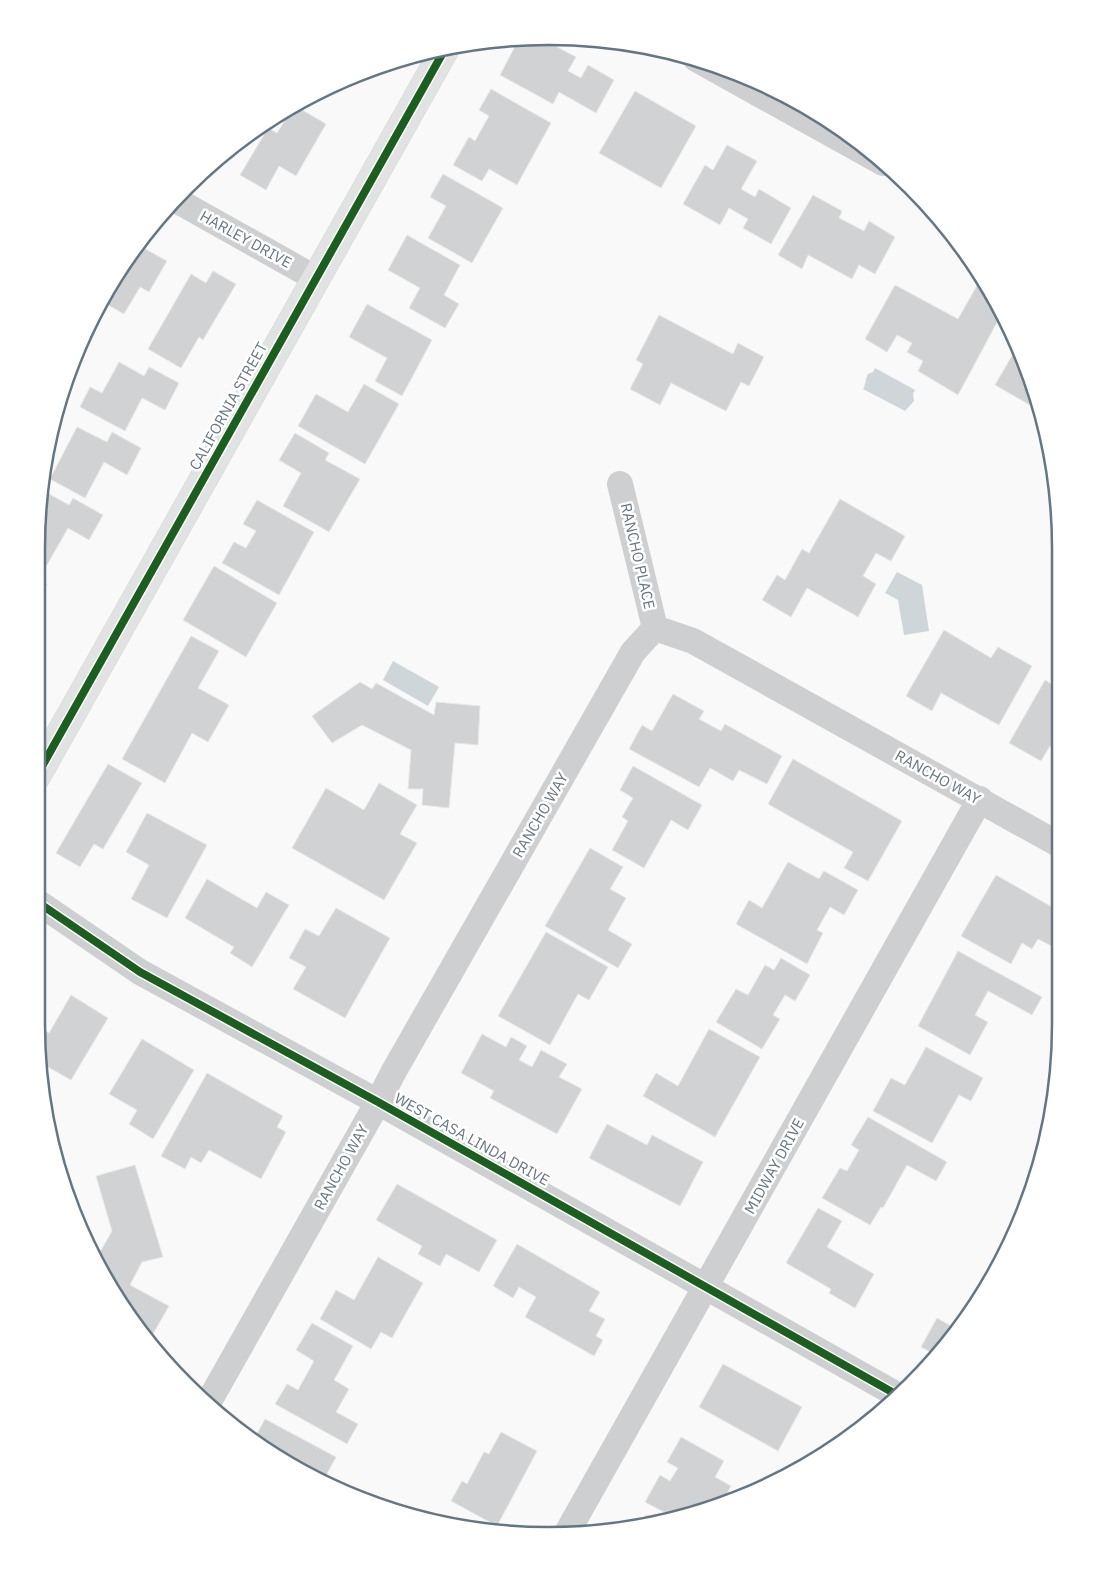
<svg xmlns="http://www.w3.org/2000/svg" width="1097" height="1572" font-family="'IBM Plex Sans',sans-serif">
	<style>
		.water { fill: #ced6d9 }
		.building { fill: #d0d2d3; stroke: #e8e8e8 }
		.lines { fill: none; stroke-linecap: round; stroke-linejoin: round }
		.secondary-casing { stroke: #d5d6d7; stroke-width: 29 }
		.street { stroke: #cecfd0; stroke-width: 26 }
		.secondary { stroke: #e1e2e2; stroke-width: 28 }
		.cycleway-casing { stroke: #fff; stroke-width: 11 }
		.cycleway { stroke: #1b5e20; stroke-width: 8 }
		.labels { text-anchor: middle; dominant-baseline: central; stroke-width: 5; stroke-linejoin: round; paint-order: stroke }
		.street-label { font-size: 15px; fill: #657683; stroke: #fff }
		.rim { fill: none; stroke: #657683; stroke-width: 2.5 }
	</style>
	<rect width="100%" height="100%" fill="#f9f9f9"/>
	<g class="water">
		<path d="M875,368L915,390L913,394L914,401L905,411L863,389C866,384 865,379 868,374L873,372Z"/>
		<path d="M897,572L922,585L929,631L904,635L898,600L885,593Z"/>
		<path d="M393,661L439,687L428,706L383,680Z"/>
	</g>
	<g class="building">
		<path d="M519,39H542L576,57L568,71L581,78L588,65L614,80L596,113L559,92L553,104L500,75Z"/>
		<path d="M491,89L551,123L517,185L489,169L482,181L453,165L469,137L475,141L489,116L479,110Z"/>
		<path d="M635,91L696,126L661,188L599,153Z"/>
		<path d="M294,105L326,124L296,176L279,166L266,190L240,175L268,128L277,133Z"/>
		<path d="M727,145L757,161L741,189L755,197L759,189L791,208L771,244L743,228L748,219L729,208L720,225L683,204L705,165L713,170Z"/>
		<path d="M443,174L503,208L472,263L428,238L446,206L430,197Z"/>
		<path d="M813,195L842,211L839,218L864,231L869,221L895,237L875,274L859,265L852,279L808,255L802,269L778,255Z"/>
		<path d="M407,235L460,265L444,295L459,304L445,328L409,308L420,288L388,270Z"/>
		<path d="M140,246L167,261L149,292L140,287L124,314L101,301L122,268L127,270Z"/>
		<path d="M213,271L236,284L203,340L199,337L181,368L148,349L191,274L206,283Z"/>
		<path d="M979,282L983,284L1002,313L958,395L918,371L923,361L907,352L912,343L897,335L887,352L865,339L895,285L958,319Z"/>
		<path d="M367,304L432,340L402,396L375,381L387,358L349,337Z"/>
		<path d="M659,315L733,354L738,343L764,357L749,386L741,382L726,411L671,383L660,405L630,389L643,364L636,360Z"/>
		<path d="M1017,347L1042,412L995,385Z"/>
		<path d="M119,362L144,376L149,367L179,383L165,410L142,398L125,431L80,407L90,387L102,393Z"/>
		<path d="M364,384L399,404L365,464L298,426L316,394L348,412Z"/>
		<path d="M77,427L107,442L112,432L141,448L127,475L104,462L85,498L50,479Z"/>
		<path d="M295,433L329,453L325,460L360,479L329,532L283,506L301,473L279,460Z"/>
		<path d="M42,490L69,505L73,498L103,515L89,540L68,528L47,565L36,559Z"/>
		<path d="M840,499L905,536L891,561L876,553L863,576L876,584L858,617L807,588L791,617L762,600L777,575L785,580L802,549L809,553Z"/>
		<path d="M257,500L314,532L279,595L222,563L234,542L246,548L256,531L243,524Z"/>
		<path d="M214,566L277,603L246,657L183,620Z"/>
		<path d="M36,578L47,584L36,603Z"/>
		<path d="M36,615L46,621L36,638Z"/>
		<path d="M944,630L991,658L998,647L1032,666L999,725L941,693L932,711L906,696Z"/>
		<path d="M191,636L219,651L198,688L229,705L208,742L192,733L165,783L122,759Z"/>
		<path d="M1045,680L1058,688V751L1050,746L1041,761L1009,743Z"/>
		<path d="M360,682L372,689L376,683L434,715L436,702L480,706L478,745L455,743L449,808L422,805L423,789H408L411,750L362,725L332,743L312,716Z"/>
		<path d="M673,694L704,711L699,719L721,731L725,724L782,756L767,784L739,770L733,781L710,768L699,787L629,749L642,725L652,731Z"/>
		<path d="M793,759L902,821L868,881L844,868L853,852L768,804Z"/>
		<path d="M108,764L142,783L103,849L94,844L80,867L56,853Z"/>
		<path d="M633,766L702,805L688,830L671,820L644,868L612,850L628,821L622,817L633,798L620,790Z"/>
		<path d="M379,783L417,805L400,834L417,843L384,900L292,848L326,788L364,810Z"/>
		<path d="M147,813L207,845L167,918L131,899L149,865L126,852Z"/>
		<path d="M590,848L623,867L610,889L626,898L608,930L632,944L618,968L545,926Z"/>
		<path d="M788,862L819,879L824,871L858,890L844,915L830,907L817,930L823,933L807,964L736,924L749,900L762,908Z"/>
		<path d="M996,875L1059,911V950L1038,939L1032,949L1022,943L1011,964L961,936Z"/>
		<path d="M207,879L257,908L266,892L289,905L252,967L230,953L234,947L185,918Z"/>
		<path d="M336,908L390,938L345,1018L293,989L306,967L289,958L305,929L319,936Z"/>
		<path d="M546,932L608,967L589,1000L578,994L550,1045L498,1016Z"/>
		<path d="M958,951L1042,997L1032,1015L988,991L975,1015L988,1022L970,1055L918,1026Z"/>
		<path d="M781,958L810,975L795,1001L785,995L773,1015L780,1019L762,1049L716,1022L736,989L748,995L765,965L774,970Z"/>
		<path d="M71,995L108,1018L71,1080L41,1063L37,1026L49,1033Z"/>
		<path d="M709,1029L760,1057L715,1137L643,1096L656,1073L678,1086Z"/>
		<path d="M482,1034L506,1047L511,1037L527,1046L519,1060L532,1067L541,1050L567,1064L559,1077L582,1089L557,1134L490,1098L494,1091L461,1073Z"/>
		<path d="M142,1039L194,1070L153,1139L129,1124L137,1110L109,1094Z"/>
		<path d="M926,1047L983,1078L971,1101L959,1095L932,1143L873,1111L891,1078L905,1085Z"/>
		<path d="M207,1073L283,1116L277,1127L286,1132L261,1179L209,1150L201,1163L191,1157L185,1169L161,1156Z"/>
		<path d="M868,1117L947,1162L936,1181L907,1165L883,1208L881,1207L870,1225L822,1198L840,1168L847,1171L859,1150L851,1145Z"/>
		<path d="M607,1124L647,1145L652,1135L703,1162L680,1206L589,1158Z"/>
		<path d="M135,1165L163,1257L142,1262L130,1285L169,1306L150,1339L122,1308L96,1259L112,1231L96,1176Z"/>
		<path d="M397,1184L497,1240L479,1272L446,1254L440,1266L418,1254L422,1246L376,1220Z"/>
		<path d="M818,1208L842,1221L827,1247L874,1274L855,1308L829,1293L831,1289L786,1263Z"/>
		<path d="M517,1244L600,1292L589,1311L605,1319L596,1336L603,1340L594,1356L525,1317L536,1297L519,1287L513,1298L493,1286Z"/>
		<path d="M378,1257L423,1283L392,1338L381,1332L371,1349L320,1319L336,1290L354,1300Z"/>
		<path d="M937,1318L958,1330L936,1355L921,1347Z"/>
		<path d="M312,1323L353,1346L334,1380L349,1389L336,1412L358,1424L347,1444L275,1404L287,1384L298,1390L314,1361L296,1350Z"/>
		<path d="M723,1364L802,1407L778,1451L699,1407Z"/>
		<path d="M265,1419L336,1457L323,1481L264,1450L253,1441Z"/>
		<path d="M501,1432L537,1451L497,1526L451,1501L462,1481L467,1484L484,1452L489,1454Z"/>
		<path d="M681,1437L724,1461L715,1477L731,1486L722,1503L677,1519L645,1502L660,1475L670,1481L678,1468L667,1462Z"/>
		<path d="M646,1515L660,1523L640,1527Z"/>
	</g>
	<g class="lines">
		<defs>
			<path id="secondary" d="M36,777L445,49"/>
		</defs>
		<use href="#secondary" class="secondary-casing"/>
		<g class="street">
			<path d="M696,59L883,163"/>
			<path d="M176,200L315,278"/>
			<path d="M620,484L655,628"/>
			<path d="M655,628L693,641L1058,844"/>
			<path d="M36,901L140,972L378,1102L899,1396"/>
			<path d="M207,1405L378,1102L394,1071L633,652L655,628"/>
			<path d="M568,1531L980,799"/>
		</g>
		<use href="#secondary" class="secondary"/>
		<defs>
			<g id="cycleway">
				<path d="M36,777L445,49"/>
				<path d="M36,901L140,972L378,1102L899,1396"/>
			</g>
		</defs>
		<use href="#cycleway" class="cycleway-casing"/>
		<use href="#cycleway" class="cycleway"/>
	</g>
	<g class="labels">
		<g class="street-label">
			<text transform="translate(246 239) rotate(29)">HARLEY DRIVE</text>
			<text transform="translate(228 406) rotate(-61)">CALIFORNIA STREET</text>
			<text transform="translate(638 556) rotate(77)">RANCHO PLACE</text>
			<text transform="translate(938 777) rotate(29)">RANCHO WAY</text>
			<text transform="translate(540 815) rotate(-60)">RANCHO WAY</text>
			<text transform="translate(472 1139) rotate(29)">WEST CASA LINDA DRIVE</text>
			<text transform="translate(774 1166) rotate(-61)">MIDWAY DRIVE</text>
			<text transform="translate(341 1167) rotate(-61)">RANCHO WAY</text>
		</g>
	</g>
	<path d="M0 0H1097V1572H0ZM548 45H549A503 503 0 0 1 1052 548V1024A503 503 0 0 1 549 1527H548A503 503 0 0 1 45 1024V548A503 503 0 0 1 548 45Z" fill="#fff" fill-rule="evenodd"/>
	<path class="rim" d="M548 45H549A503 503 0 0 1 1052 548V1024A503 503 0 0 1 549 1527H548A503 503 0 0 1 45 1024V548A503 503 0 0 1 548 45Z"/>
</svg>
